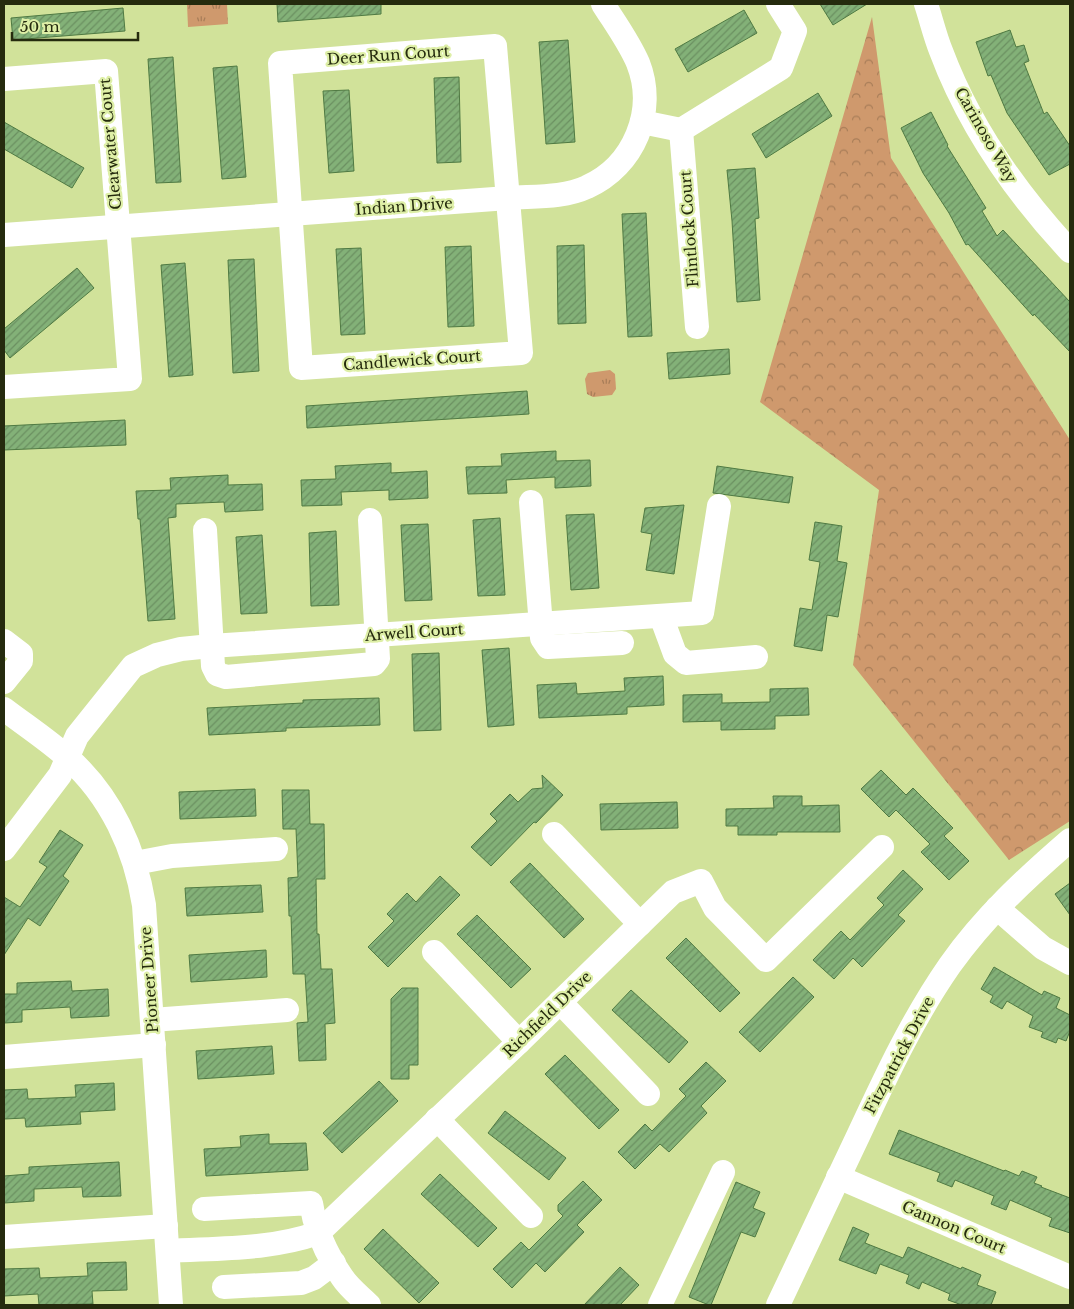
<svg xmlns="http://www.w3.org/2000/svg" width="1074" height="1309" font-family="'Libre Baskerville',serif">
	<style>
		.forest { fill: url(#forest-crowns) }
		.park { fill: url(#park-tufts) }
		.building { fill: url(#building-hatch); stroke: #4f7a43 }
		.lines { fill: none; stroke-linecap: round; stroke-linejoin: round }
		.minor { stroke: #fff; stroke-width: 24 }
		.labels { text-anchor: middle; dominant-baseline: central; stroke-width: 4.5; stroke-linejoin: round; paint-order: stroke }
		.street-label { font-size: 15px; fill: #252b0e; stroke: #deefa7 }
	</style>
	<defs>
		<pattern id="forest-crowns" width="20" height="18" patternUnits="userSpaceOnUse" patternTransform="scale(1.25)"><rect width="20" height="18" fill="#cf996d"/><path d="M2 6a3 3 0 1 1 6 0M12 15a3 3 0 1 1 6 0" fill="none" stroke="#a87d58"/></pattern>
		<pattern id="park-tufts" width="24" height="20" patternUnits="userSpaceOnUse" patternTransform="scale(1.25)"><rect width="24" height="20" fill="#cf996d"/><path d="M3 7l-1-3M5 7V3M7 7l1-3M15 17l-1-3M17 17v-4M19 17l1-3" fill="none" stroke="#a87d58"/></pattern>
		<pattern id="building-hatch" width="6" height="6" patternUnits="userSpaceOnUse" patternTransform="scale(1.25)"><rect width="6" height="6" fill="#83b178"/><path d="M-1 1l2-2M0 6l6-6M5 7l2-2" fill="none" stroke="#6b9061"/></pattern>
	</defs>
	<rect width="100%" height="100%" fill="#d1e29a"/>
	<path class="forest" d="M872,17L891,158L1070,440V821L1009,860L853,665L879,490L760,402Z"/>
	<g class="park">
		<path d="M187,4H227L228,24L188,27Z"/>
		<path d="M610,370L615,374L616,389L612,395L593,397L587,394L585,379L588,373Z"/>
	</g>
	<g class="building">
		<path d="M277,4H381V14L278,22Z"/>
		<path d="M820,4H867L833,25Z"/>
		<path d="M123,8L125,31L13,40L11,18Z"/>
		<path d="M744,10L757,33L688,72L675,49Z"/>
		<path d="M1010,30L1016,47L1024,45L1029,61L1024,63L1044,114L1047,112L1070,146V164L1049,175L1007,113L991,75L988,76L976,42Z"/>
		<path d="M568,40L575,142L546,144L539,42Z"/>
		<path d="M173,57L181,182L156,183L148,59Z"/>
		<path d="M237,66L246,177L222,179L213,68Z"/>
		<path d="M459,77L461,162L437,163L434,78Z"/>
		<path d="M349,90L354,171L329,173L323,91Z"/>
		<path d="M818,93L832,116L766,158L752,134Z"/>
		<path d="M931,112L948,145L947,146L986,208L982,211L997,236L1003,230L1070,302V352L1034,314L1033,316L968,244L966,245L949,213L923,173L901,128Z"/>
		<path d="M4,122L84,168L72,188L4,149Z"/>
		<path d="M755,168L759,218L755,219L760,300L737,302L732,221L727,170Z"/>
		<path d="M646,213L652,336L628,337L622,214Z"/>
		<path d="M584,245L586,323L558,324L557,246Z"/>
		<path d="M471,246L474,326L448,327L445,247Z"/>
		<path d="M361,248L365,334L341,335L336,249Z"/>
		<path d="M254,259L259,371L233,373L228,260Z"/>
		<path d="M185,263L193,375L169,377L161,265Z"/>
		<path d="M77,268L94,288L10,358L4,350V329Z"/>
		<path d="M729,349L730,374L669,379L667,353Z"/>
		<path d="M527,391L529,414L307,428L306,406Z"/>
		<path d="M125,420L126,445L4,450V426Z"/>
		<path d="M556,451V461L590,460L591,486L555,488V477L506,480L507,493L468,494L466,467L502,466L501,454Z"/>
		<path d="M391,463V473L427,471L428,498L389,500V490L341,492L342,505L302,506L301,480L336,479L335,466Z"/>
		<path d="M717,466L793,477L789,503L713,493Z"/>
		<path d="M228,475V485L262,484L263,510L225,512L224,502L176,504V517L168,518L175,619L148,621L140,519H138L136,491L171,490L170,478Z"/>
		<path d="M684,505L674,574L646,570L652,534L641,532L645,508Z"/>
		<path d="M594,514L599,588L571,590L566,515Z"/>
		<path d="M500,518L505,595L478,596L473,520Z"/>
		<path d="M815,522L842,526L837,561L847,563L838,617L827,615L822,651L794,646L800,608L812,610L820,562L809,560Z"/>
		<path d="M428,524L432,600L405,601L401,525Z"/>
		<path d="M336,531L339,605L311,606L309,533Z"/>
		<path d="M262,535L267,613L241,614L236,537Z"/>
		<path d="M509,648L514,725L488,727L482,650Z"/>
		<path d="M439,653L441,730L414,731L412,654Z"/>
		<path d="M663,676L664,705L627,707V714L539,718L537,685L576,683L577,694L625,691L624,678Z"/>
		<path d="M808,688L809,715L775,716V729L721,730V721L683,722V695L722,694V703L770,702V689Z"/>
		<path d="M379,698L380,725L286,728V731L209,735L207,708L303,703V700Z"/>
		<path d="M881,770L906,795L913,788L953,828L944,836L969,861L949,880L921,852L930,844L896,810L889,817L861,789Z"/>
		<path d="M542,775L563,795L536,823L534,822L491,866L471,847L497,821L490,814L510,794L518,802L532,789L543,788Z"/>
		<path d="M255,789L256,816L180,819L179,792Z"/>
		<path d="M282,790H309L310,824H324L325,879H316L317,934H319L321,969H332L335,1023L325,1024L326,1060L299,1061L297,1023L308,1022L305,974H293L291,916H289L288,878L298,877L296,829H283Z"/>
		<path d="M773,796H802V806L839,805L840,832H777V835H738V826H726V809L774,808Z"/>
		<path d="M677,802L678,828L601,830L600,804Z"/>
		<path d="M60,830L83,845L63,876L69,881L40,926L28,918L4,955V897L20,907L47,867L39,862Z"/>
		<path d="M530,863L584,919L564,938L510,882Z"/>
		<path d="M903,870L923,889L898,915L905,921L862,967L853,958L834,979L813,960L841,931L850,940L884,905L877,898Z"/>
		<path d="M440,876L460,895L388,967L368,947L394,921L387,914L407,893L416,902Z"/>
		<path d="M1070,883V915L1055,894Z"/>
		<path d="M261,885L263,912L187,916L185,888Z"/>
		<path d="M477,915L531,969L511,988L457,934Z"/>
		<path d="M686,938L740,993L720,1012L666,958Z"/>
		<path d="M266,950L267,977L191,982L189,955Z"/>
		<path d="M994,967L1042,995L1044,991L1060,998L1056,1008L1070,1015V1031L1066,1041L1058,1038L1056,1043L1041,1037L1043,1032L1029,1027L1033,1016L1007,1001L1002,1009L990,1002L993,996L981,989Z"/>
		<path d="M793,977L814,997L760,1052L739,1032Z"/>
		<path d="M71,981L72,991L108,989L109,1016L71,1018L70,1007L22,1010V1022L4,1023V994H17V983Z"/>
		<path d="M402,988H418V1065H409V1079H391V999Z"/>
		<path d="M631,990L688,1042L669,1063L612,1010Z"/>
		<path d="M272,1046L274,1074L198,1079L196,1051Z"/>
		<path d="M565,1055L619,1110L599,1129L545,1074Z"/>
		<path d="M706,1062L726,1081L701,1106L707,1113L669,1152L660,1144L635,1169L618,1152L645,1124L652,1131L686,1096L679,1089Z"/>
		<path d="M379,1081L398,1101L342,1153L323,1133Z"/>
		<path d="M114,1083L115,1110L80,1112L81,1124L26,1127L25,1118L4,1119V1090L27,1089L28,1099L76,1097L75,1085Z"/>
		<path d="M505,1111L566,1158L549,1180L488,1133Z"/>
		<path d="M899,1130L1004,1171L1005,1170L1019,1176L1022,1171L1037,1177L1034,1183L1042,1186L1041,1187L1070,1198V1233L1049,1226L1052,1218L1010,1200L1006,1210L991,1204L994,1196L955,1180L952,1187L937,1181L940,1173L889,1154Z"/>
		<path d="M269,1134V1144L306,1143L308,1170L206,1176L204,1149L241,1147L240,1136Z"/>
		<path d="M119,1162L121,1196L83,1197L82,1187L34,1189V1201L4,1203V1176L29,1174V1167Z"/>
		<path d="M440,1174L497,1228L478,1247L421,1194Z"/>
		<path d="M583,1181L602,1200L577,1225L584,1232L545,1272L536,1263L512,1288L493,1269L521,1242L529,1250L563,1216L558,1211V1205Z"/>
		<path d="M736,1182L760,1192L753,1208L765,1213L755,1237L741,1232L711,1305H709L689,1297Z"/>
		<path d="M853,1227L869,1234L865,1243L903,1258L908,1247L961,1269L962,1267L981,1275L977,1285L996,1292L991,1305H962L948,1300L950,1294L922,1282L919,1289L906,1283L909,1275L880,1264L876,1274L839,1260Z"/>
		<path d="M383,1229L439,1283L419,1303L364,1249Z"/>
		<path d="M126,1262L127,1290L92,1291L93,1304L39,1305L38,1294L4,1296V1269L39,1268L40,1278L88,1276L87,1263Z"/>
		<path d="M620,1267L639,1285L620,1305H584Z"/>
	</g>
	<g class="lines">
		<g class="minor">
			<path d="M926,4C931,19 935,36 941,51C969,126 1016,193 1070,251"/>
			<path d="M495,46L521,353L301,368L280,63Z"/>
			<path d="M4,79L106,71L130,379L4,387"/>
			<path d="M642,122L681,130L781,68L795,31L778,4"/>
			<path d="M681,130L697,327"/>
			<path d="M4,235L508,198C533,196 564,198 587,187C634,166 657,111 638,63C629,42 615,23 603,4"/>
			<path d="M531,502L542,638L548,647L622,643"/>
			<path d="M205,530L213,666L217,674L226,677L374,664L378,659L370,520"/>
			<path d="M661,616L675,654L686,663L756,657"/>
			<path d="M4,641L21,654V661L4,682"/>
			<path d="M4,709C25,725 48,740 68,758C111,796 135,849 144,905L171,1305"/>
			<path d="M554,834L640,924"/>
			<path d="M4,849L60,775L77,736L133,666L157,655L181,649L211,646L702,613L719,506"/>
			<path d="M135,863L172,856L276,849"/>
			<path d="M997,908L1043,948L1070,963"/>
			<path d="M434,952L519,1042"/>
			<path d="M560,1002L648,1094"/>
			<path d="M152,1020L287,1010"/>
			<path d="M4,1057L154,1045"/>
			<path d="M437,1119L531,1216"/>
			<path d="M838,1177L1070,1277"/>
			<path d="M204,1209L311,1203C315,1229 327,1255 342,1277C349,1288 360,1296 369,1305"/>
			<path d="M4,1237L166,1226"/>
			<path d="M168,1251C218,1248 270,1250 318,1233L519,1042L673,892L701,881L715,908L766,960L882,847"/>
			<path d="M224,1287L301,1283L314,1278L334,1263"/>
			<path d="M660,1305L723,1172"/>
			<path d="M778,1305C805,1248 832,1191 859,1134C886,1076 913,1018 950,965C984,917 1026,878 1070,840"/>
		</g>
	</g>
	<g class="labels">
		<g class="street-label">
			<text transform="translate(388 55) rotate(-4)">Deer Run Court</text>
			<text transform="translate(986 135) rotate(60)">Carinoso Way</text>
			<text transform="translate(110 144) rotate(-95)">Clearwater Court</text>
			<text transform="translate(404 206) rotate(-4)">Indian Drive</text>
			<text transform="translate(689 229) rotate(-94)">Flintlock Court</text>
			<text transform="translate(412 360) rotate(-4)">Candlewick Court</text>
			<text transform="translate(414 632) rotate(-4)">Arwell Court</text>
			<text transform="translate(149 980) rotate(-94)">Pioneer Drive</text>
			<text transform="translate(547 1014) rotate(-44)">Richfield Drive</text>
			<text transform="translate(899 1055) rotate(-62)">Fitzpatrick Drive</text>
			<text transform="translate(954 1227) rotate(23)">Gannon Court</text>
		</g>
	</g>
	<rect width="1074" height="1309" fill="none" stroke="#252b0e" stroke-width="10"/>
	<path d="M12 32v8h126v-8" fill="none" stroke="#252b0e" stroke-width="2.5"/>
	<text x="20" y="32" font-size="15" fill="#252b0e" stroke="#deefa7" stroke-width="4" paint-order="stroke">50 m</text>
</svg>
